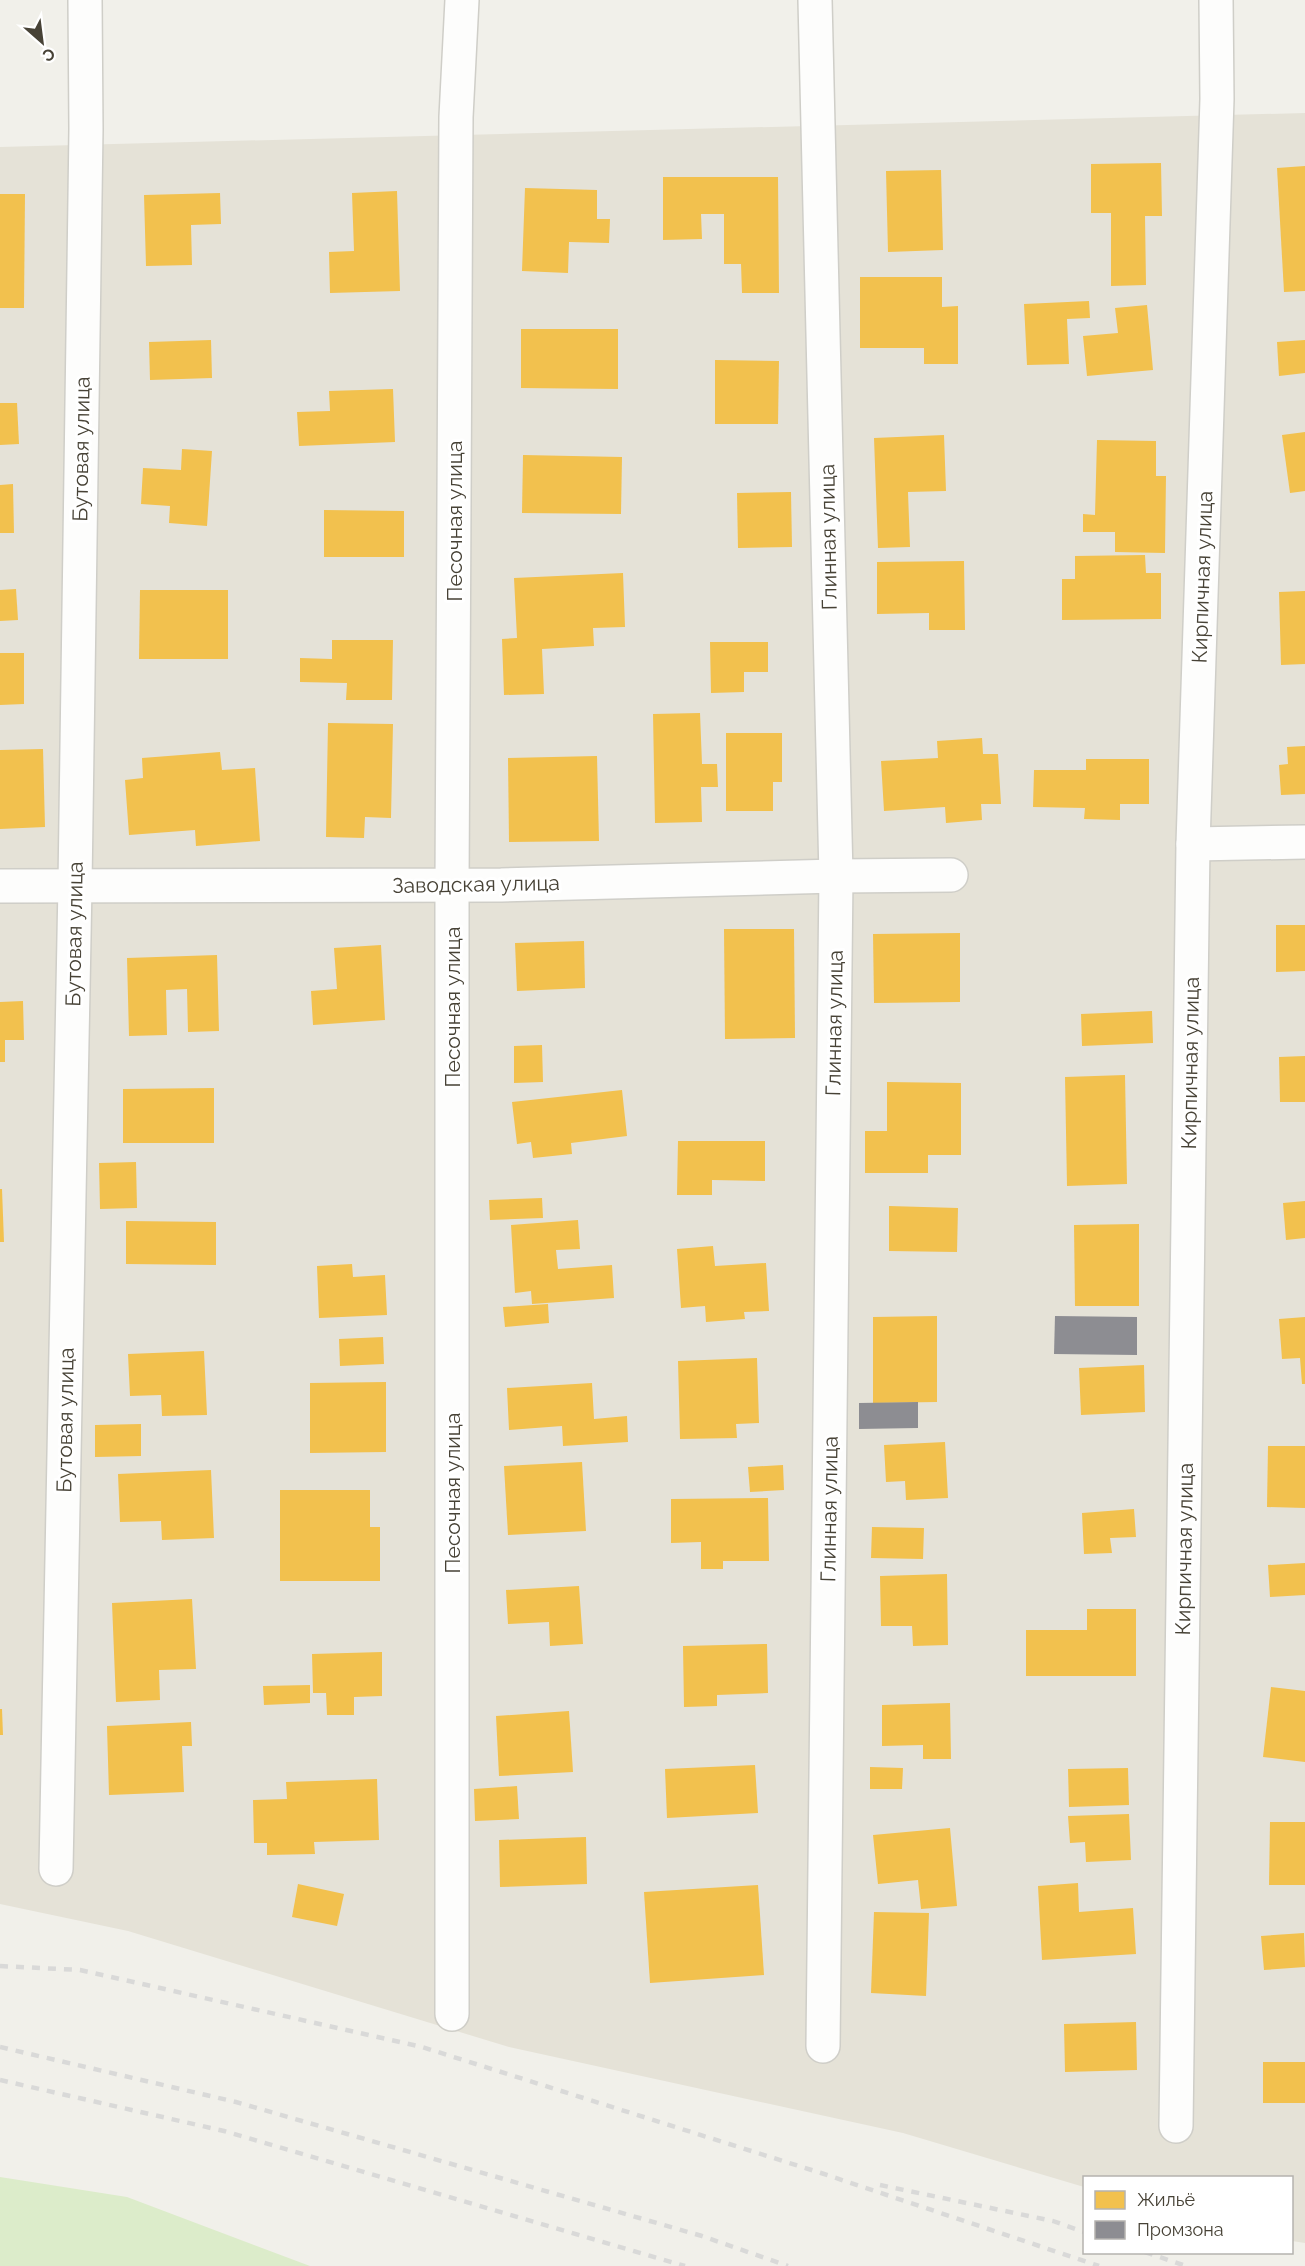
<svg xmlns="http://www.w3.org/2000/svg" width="1305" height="2266" font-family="Raleway,sans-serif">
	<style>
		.residential { fill: #e5e2d7 }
		.green { fill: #dcecca }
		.homes { fill: #f2c14e }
		.industry { fill: #8d8d92 }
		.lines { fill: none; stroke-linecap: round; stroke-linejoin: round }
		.street-casing { stroke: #cfcec8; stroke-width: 36 }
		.street { stroke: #fdfdfc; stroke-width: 33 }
		.rail { stroke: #d9d9d8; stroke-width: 4.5; stroke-dasharray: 8 8; stroke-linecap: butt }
		.labels { text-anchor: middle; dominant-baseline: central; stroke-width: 6; stroke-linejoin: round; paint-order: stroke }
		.street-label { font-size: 21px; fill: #474236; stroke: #fff }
	</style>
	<rect width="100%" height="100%" fill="#f1f0ea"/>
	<path class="residential" d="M1305,113V2243L1292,2241V2178H1084V2187L903,2133L509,2047L128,1931L0,1904V147Z"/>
	<path class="green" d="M0,2177L127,2197L310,2266H0Z"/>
	<g class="homes">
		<path d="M1161,163L1162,216H1145L1146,285L1111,286V213H1091V164Z"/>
		<path d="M1305,166V291L1284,292L1277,168Z"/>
		<path d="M941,170L943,250L888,252L886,171Z"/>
		<path d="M663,177H778L779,293H742L741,264H724V214H701L702,239L663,240Z"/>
		<path d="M525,188L597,190V219H610L609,243L569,242L568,273L522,271Z"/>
		<path d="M397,191L400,291L330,293L329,252L354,251L352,193Z"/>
		<path d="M220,193L221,224L191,225L192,265L146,266L144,195Z"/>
		<path d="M0,194H25L24,308H0Z"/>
		<path d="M860,277H942V307L958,306V364H924V348H860Z"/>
		<path d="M1089,301L1090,318L1067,319L1069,364L1027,365L1024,304Z"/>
		<path d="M1147,305L1153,370L1087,376L1083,336L1118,333L1115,308Z"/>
		<path d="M521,329H618V389L521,388Z"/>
		<path d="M211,340L212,378L150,380L149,342Z"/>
		<path d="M1305,340V373L1279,376L1277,342Z"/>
		<path d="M715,360L779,361L778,424H715Z"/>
		<path d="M393,389L395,442L299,446L297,412L330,411L329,391Z"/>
		<path d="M0,403H17L19,444L0,445Z"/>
		<path d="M1305,432V491L1290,493L1282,435Z"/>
		<path d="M944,435L946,491L908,492L910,547L878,548L874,438Z"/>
		<path d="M1097,440L1156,441V476H1166L1165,553L1115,552V532H1083V514L1095,515Z"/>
		<path d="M182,449L212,451L207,526L169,523L170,506L141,504L143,468L181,470Z"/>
		<path d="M523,455L622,457L621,514L522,513Z"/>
		<path d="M13,484L14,533H0V485Z"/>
		<path d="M791,492L792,547L738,548L737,493Z"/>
		<path d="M324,510L404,511V557H324Z"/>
		<path d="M1145,555L1146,573H1161V619L1062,620V579H1075V556Z"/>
		<path d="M964,561L965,630H929V613L877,614V562Z"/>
		<path d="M623,573L625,627L593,628L594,646L542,649L544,694L504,695L502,639L517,638L514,578Z"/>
		<path d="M16,589L18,620L0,621V590Z"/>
		<path d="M140,590H228V659H139Z"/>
		<path d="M1305,591V664L1281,665L1279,592Z"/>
		<path d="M332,640H393L392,700H346L347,683L300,682V658L332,659Z"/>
		<path d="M710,642H768V672H744V692L711,693Z"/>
		<path d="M0,653H24V704L0,705Z"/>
		<path d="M700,713L702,764H717L718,787H701L702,822L655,823L653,714Z"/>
		<path d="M328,723L393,724L391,818L365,817L364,838L326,837Z"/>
		<path d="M726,733H782V782H773V811H726Z"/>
		<path d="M982,738L983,754H998L1001,804H981L982,820L946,823L945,807L884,811L881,761L938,758L937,741Z"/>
		<path d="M1305,746V794L1281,795L1279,765L1288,764L1287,747Z"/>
		<path d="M43,749L45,827L0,829V750Z"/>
		<path d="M220,752L222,770L255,768L260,841L196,846L195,830L129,835L125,780L143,778L142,758Z"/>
		<path d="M597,756L599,841L509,842L508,758Z"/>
		<path d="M1086,759H1149V804H1120V820L1084,819L1085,808L1033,807L1034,770H1086Z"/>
		<path d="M1276,925H1305V971L1276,972Z"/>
		<path d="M724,929H794L795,1038L725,1039Z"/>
		<path d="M960,933V1002L874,1003L873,934Z"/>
		<path d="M584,941L585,988L517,991L515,943Z"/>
		<path d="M381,945L385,1020L313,1025L311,991L337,989L334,948Z"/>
		<path d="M217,955L219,1031L188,1032L187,989L166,990L167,1035L129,1036L127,958Z"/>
		<path d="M23,1001L24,1040H5V1062H0V1002Z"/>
		<path d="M1152,1011L1153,1043L1082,1046L1081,1014Z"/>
		<path d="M542,1045L543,1082L514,1083V1046Z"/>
		<path d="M1305,1056V1102H1280L1279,1057Z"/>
		<path d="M1125,1075L1127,1184L1067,1186L1065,1077Z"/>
		<path d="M887,1082L961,1083V1155H928V1173H865V1131H887Z"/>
		<path d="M214,1088V1143H123V1089Z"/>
		<path d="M622,1090L627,1136L571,1143L572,1154L533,1158L531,1142L517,1144L512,1102Z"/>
		<path d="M678,1141H765V1181L712,1180V1195H677Z"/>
		<path d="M136,1162L137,1208L100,1209L99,1163Z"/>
		<path d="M0,1189H2L4,1242H0Z"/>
		<path d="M542,1198L543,1218L490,1220L489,1200Z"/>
		<path d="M1305,1201V1238L1286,1240L1283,1203Z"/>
		<path d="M889,1206L958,1208L957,1252L889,1251Z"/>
		<path d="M578,1220L580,1249L556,1250L558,1269L612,1265L614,1298L532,1304L531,1291L515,1293L511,1225Z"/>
		<path d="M126,1221L216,1222V1265L126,1264Z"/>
		<path d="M1139,1224V1306H1075L1074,1225Z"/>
		<path d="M713,1246L715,1266L766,1263L769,1311L744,1312L745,1319L706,1322L705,1306L681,1308L677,1249Z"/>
		<path d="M352,1264L353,1277L385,1275L387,1315L319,1318L317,1266Z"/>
		<path d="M548,1304L549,1323L505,1327L503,1307Z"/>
		<path d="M937,1316V1402L873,1403V1317Z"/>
		<path d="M1305,1317V1384H1302L1300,1358L1282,1359L1279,1319Z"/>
		<path d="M383,1337L384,1364L340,1366L339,1339Z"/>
		<path d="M204,1351L207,1415L162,1416L161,1395L130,1396L128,1354Z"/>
		<path d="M757,1358L759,1423L736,1424L737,1438L680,1439L678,1361Z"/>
		<path d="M1144,1365L1145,1412L1081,1415L1079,1368Z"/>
		<path d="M386,1382V1452L310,1453V1383Z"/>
		<path d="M592,1383L594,1419L627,1416L628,1442L563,1446L562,1426L509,1430L507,1388Z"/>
		<path d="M141,1424V1456L95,1457V1425Z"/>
		<path d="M945,1442L948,1498L906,1500L905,1481L886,1482L884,1445Z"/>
		<path d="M1268,1446H1305V1508L1267,1507Z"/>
		<path d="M582,1462L586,1531L508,1535L504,1466Z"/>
		<path d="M783,1465L784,1490L750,1492L748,1467Z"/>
		<path d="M211,1470L214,1538L162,1540L161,1521L120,1522L118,1474Z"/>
		<path d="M280,1490H370V1527H380V1581H280Z"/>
		<path d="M768,1498L769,1561H723V1569H701V1542L671,1543V1499Z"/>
		<path d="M1134,1509L1136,1537L1110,1538L1112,1553L1084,1554L1082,1513Z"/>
		<path d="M872,1527L924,1528L923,1559L871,1558Z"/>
		<path d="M1305,1563V1595L1270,1597L1268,1565Z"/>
		<path d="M947,1574L948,1645L913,1646L912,1626H881L880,1576Z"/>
		<path d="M579,1586L583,1644L550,1646L549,1622L508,1624L506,1590Z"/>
		<path d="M192,1599L196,1669L159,1670L160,1700L116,1702L112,1603Z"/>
		<path d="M1087,1609H1136V1676H1026V1630H1087Z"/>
		<path d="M767,1644L768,1693L717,1695V1706L684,1707L683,1646Z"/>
		<path d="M382,1652V1696L354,1697V1715H327L326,1693H313L312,1654Z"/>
		<path d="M310,1685V1703L264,1705L263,1686Z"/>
		<path d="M1271,1687L1305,1691V1762L1263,1757Z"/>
		<path d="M950,1703L951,1759H923V1745L882,1746V1705Z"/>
		<path d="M0,1709H2L3,1735H0Z"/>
		<path d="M569,1711L573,1772L499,1776L496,1716Z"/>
		<path d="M191,1722L192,1746H182L184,1792L109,1795L107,1726Z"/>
		<path d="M755,1765L758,1813L667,1818L665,1769Z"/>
		<path d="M870,1767L903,1768L902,1789H870Z"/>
		<path d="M1128,1768L1129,1805L1069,1807L1068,1769Z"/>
		<path d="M377,1779L379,1840L314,1842L315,1854L267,1855V1843H254L253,1800L287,1799L286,1782Z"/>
		<path d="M517,1786L519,1819L475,1821L474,1789Z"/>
		<path d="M1129,1814L1131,1860L1086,1862L1085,1842L1070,1843L1068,1816Z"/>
		<path d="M1270,1822H1305V1885H1269Z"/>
		<path d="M950,1828L957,1906L921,1909L918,1880L878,1884L873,1835Z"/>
		<path d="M586,1837L587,1884L500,1887L499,1840Z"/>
		<path d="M1078,1883L1079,1912L1133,1908L1136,1954L1042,1960L1038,1886Z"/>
		<path d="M298,1884L344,1894L337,1926L292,1917Z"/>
		<path d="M758,1885L764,1975L650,1983L644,1892Z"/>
		<path d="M874,1912L929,1913L926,1996L871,1993Z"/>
		<path d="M1304,1933L1305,1967L1264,1970L1261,1936Z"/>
		<path d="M1136,2022L1137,2070L1065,2072L1064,2024Z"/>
		<rect x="1263" y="2062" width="42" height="41"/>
	</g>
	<g class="industry">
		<path d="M1055,1316L1137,1317V1355L1054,1354Z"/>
		<path d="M918,1402V1428L859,1429V1403Z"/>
	</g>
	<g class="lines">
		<defs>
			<g id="street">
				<path d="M815,0L836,876L823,2046"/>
				<path d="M1193,844L1305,842"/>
				<path d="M0,886L501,885L836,876L951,875"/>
				<path d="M56,1869L75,885L86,129L85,0"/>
				<path d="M452,2014V885L456,117L462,0"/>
				<path d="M1176,2126L1193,844L1217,99L1216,0"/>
			</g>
		</defs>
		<use href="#street" class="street-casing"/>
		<use href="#street" class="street"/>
		<g class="rail">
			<path d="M0,1966L80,1970L422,2047L821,2173L1099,2266"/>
			<path d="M0,2047L236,2102L702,2236L788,2266"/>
			<path d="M0,2080L224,2131L685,2266"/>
			<path d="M880,2185L1053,2221L1084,2232"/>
			<path d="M1145,2252L1186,2266"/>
		</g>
	</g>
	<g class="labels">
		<g class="street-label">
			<text transform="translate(81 449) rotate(-89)">Бутовая улица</text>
			<text transform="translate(454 521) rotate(-90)">Песочная улица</text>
			<text transform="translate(828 537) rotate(-91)">Глинная улица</text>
			<text transform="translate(1202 577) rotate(-88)">Кирпичная улица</text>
			<text transform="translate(476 884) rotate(-1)">Заводская улица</text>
			<text transform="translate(74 934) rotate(-89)">Бутовая улица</text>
			<text transform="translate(452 1007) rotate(-90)">Песочная улица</text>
			<text transform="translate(834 1023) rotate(-89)">Глинная улица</text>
			<text transform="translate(1190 1063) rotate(-89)">Кирпичная улица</text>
			<text transform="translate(65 1420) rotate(-89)">Бутовая улица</text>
			<text transform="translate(452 1493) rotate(-90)">Песочная улица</text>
			<text transform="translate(829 1509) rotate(-89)">Глинная улица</text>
			<text transform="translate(1184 1549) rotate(-89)">Кирпичная улица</text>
		</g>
	</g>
	<rect x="1083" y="2176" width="210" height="78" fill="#ffffff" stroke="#b5b3af" stroke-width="1.5"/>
	<rect x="1095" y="2191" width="30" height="18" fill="#f2c14e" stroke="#b5b3af" stroke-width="1.5"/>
	<text x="1137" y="2206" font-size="18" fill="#474236">Жильё</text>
	<rect x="1095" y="2221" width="30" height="18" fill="#8d8d92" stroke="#b5b3af" stroke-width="1.5"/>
	<text x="1137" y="2236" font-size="18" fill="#474236">Промзона</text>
	<g transform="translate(42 42) rotate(152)" stroke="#ffffff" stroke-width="4.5" paint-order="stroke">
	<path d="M0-4.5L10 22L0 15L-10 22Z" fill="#474236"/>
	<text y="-9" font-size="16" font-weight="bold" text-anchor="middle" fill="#474236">С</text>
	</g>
</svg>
